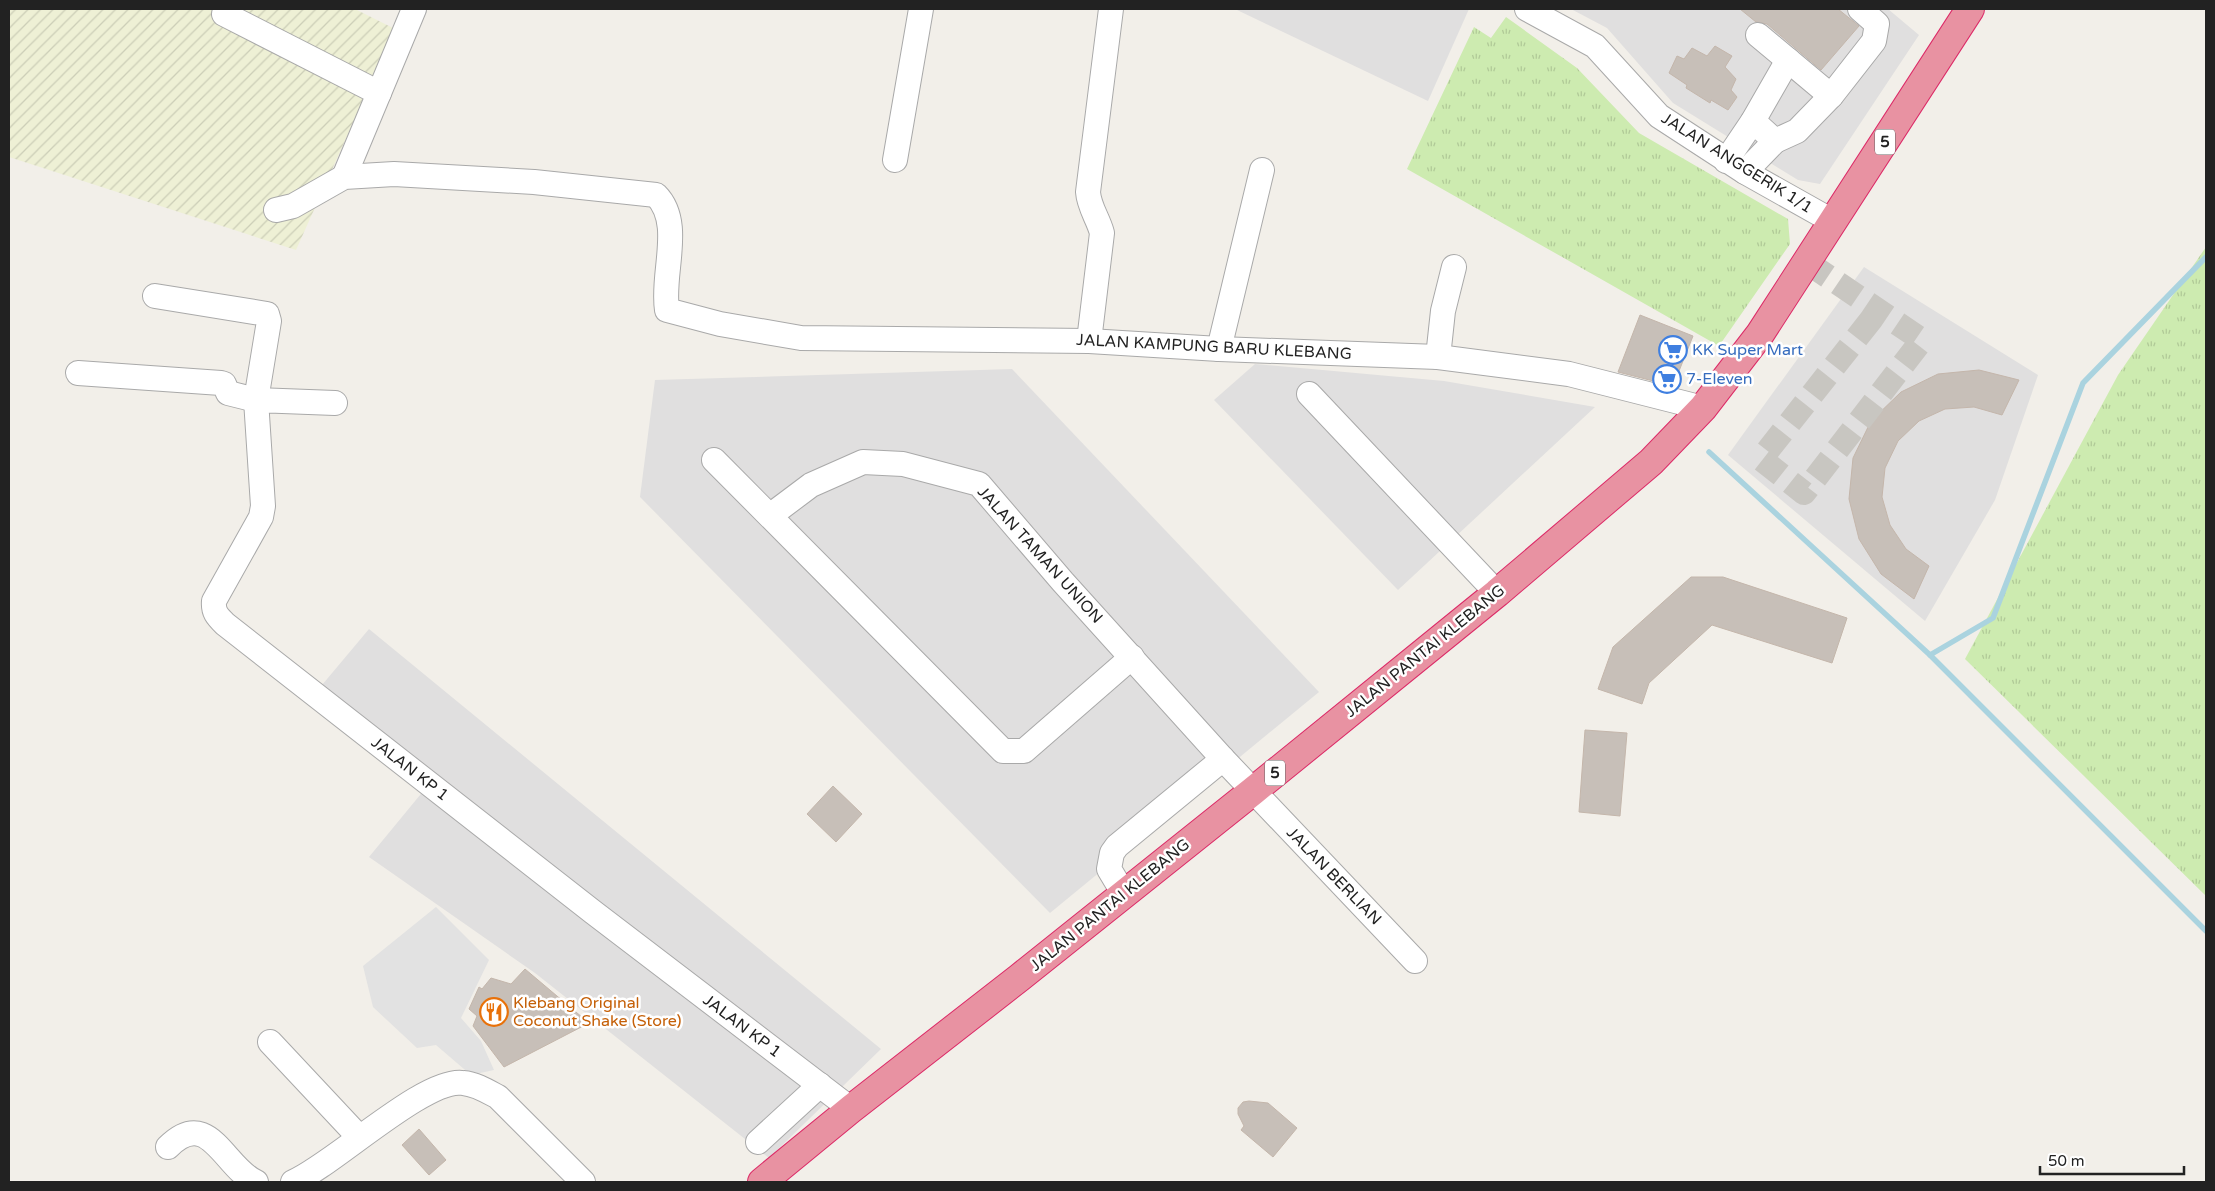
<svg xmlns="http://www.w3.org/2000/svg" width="2215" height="1191" font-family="'Varela Round',sans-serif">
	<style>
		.residential { fill: #e0dfdf }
		.farmland { fill: url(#farmland-furrows) }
		.grass { fill: url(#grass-tufts) }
		.parking { fill: #e2e2e2 }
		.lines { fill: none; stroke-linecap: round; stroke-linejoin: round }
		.stream { stroke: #aad3df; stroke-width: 5.5 }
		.building { fill: #c7bfb8; stroke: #c4b6ab }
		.minor-tunnel { stroke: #c8c6c1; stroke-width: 24; stroke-dasharray: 24 12; stroke-linecap: butt }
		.minor-casing { stroke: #a9a9a9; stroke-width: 26 }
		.highway-casing { stroke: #dc2a67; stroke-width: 30 }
		.minor { stroke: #fff; stroke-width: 24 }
		.highway { stroke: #e892a2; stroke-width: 28 }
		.labels { text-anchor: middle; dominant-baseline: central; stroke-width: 5; stroke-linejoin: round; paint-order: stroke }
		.shield { fill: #fff; stroke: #646464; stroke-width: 1 }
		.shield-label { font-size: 15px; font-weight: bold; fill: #222 }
		.street-label { font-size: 16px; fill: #222; stroke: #fff }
		.shop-label { font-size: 16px; fill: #366cbe; stroke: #fff; text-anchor: start }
		.food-label { font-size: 16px; fill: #c56008; stroke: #fff; text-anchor: start }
	</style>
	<defs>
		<pattern id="farmland-furrows" width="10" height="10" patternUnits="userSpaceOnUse" patternTransform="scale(1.25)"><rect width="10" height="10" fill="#eef0d5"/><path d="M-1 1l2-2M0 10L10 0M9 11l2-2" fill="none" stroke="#ccceb7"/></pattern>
		<pattern id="grass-tufts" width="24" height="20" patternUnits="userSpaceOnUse" patternTransform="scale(1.25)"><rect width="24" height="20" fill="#cdebb0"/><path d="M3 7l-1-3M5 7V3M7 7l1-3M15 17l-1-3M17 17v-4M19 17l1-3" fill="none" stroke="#b0c997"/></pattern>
	</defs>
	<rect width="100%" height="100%" fill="#f2efe9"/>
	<g class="residential">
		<path d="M1235,9H1469L1428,101Z"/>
		<path d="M1571,9H1888L1919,35L1820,184L1798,180L1673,103L1607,28Z"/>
		<path d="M1864,267L2038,375L1995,500L1925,621L1728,455Z"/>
		<path d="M1255,364L1444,381L1595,407L1398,590L1214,400Z"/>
		<path d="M1012,369L1319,692L1050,913L640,497L655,380Z"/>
		<path d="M369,629L881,1049L769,1158L535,973L369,857L434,778L322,685Z"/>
	</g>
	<path class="farmland" d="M9,9H355L395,29L296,250L9,157Z"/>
	<g class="grass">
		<path d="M1506,17L1577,68L1639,133L1788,219L1790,244L1719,346L1407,169L1474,27L1491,38Z"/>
		<path d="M2206,247V896L1965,659L2118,375Z"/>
	</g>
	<path class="parking" d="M436,907L489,960L461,1018L481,1041L494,1070L471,1075L436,1045L417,1048L373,1007L363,966Z"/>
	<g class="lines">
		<g class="stream">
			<path d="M1709,452L1930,655L2206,931"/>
			<path d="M1930,655L1993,618L2083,383L2206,257"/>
		</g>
	</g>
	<g class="building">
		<path d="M1740,9H1838L1859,26L1821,70L1767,24L1756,22Z"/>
		<path d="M1715,46L1732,56L1725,67L1736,79L1731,90L1737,97L1728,110L1711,100L1710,103L1686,88L1687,85L1669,73L1677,56L1684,59L1692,48L1707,56Z"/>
		<path d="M1640,315L1693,336L1673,386L1618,372Z"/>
		<path d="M1979,370L2019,380L2002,415L1974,407L1945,409L1919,421L1898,441L1885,468L1882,497L1890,525L1906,549L1929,566L1914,599L1881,574L1859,539L1849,499L1853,458L1871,421L1901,392L1938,374Z"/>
		<path d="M1691,577H1723L1847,618L1832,663L1712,625L1649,683L1642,704L1598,689L1613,647Z"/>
		<path d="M1585,730L1627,733L1620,816L1579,812Z"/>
		<path d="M833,786L862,814L836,842L807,814Z"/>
		<path d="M525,969L589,1023L504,1067L473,1026L477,1016L469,1009L479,987L482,989L491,978L511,984Z"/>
		<path d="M1249,1101L1268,1103L1297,1128L1273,1157L1241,1130L1244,1126L1238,1114V1108L1243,1102Z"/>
		<path d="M419,1129L446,1160L429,1175L402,1145Z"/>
	</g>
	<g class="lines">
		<path class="minor-tunnel" d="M1808,263L1922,340L1804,493L1761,459L1878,311"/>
		<defs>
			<g id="minor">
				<path d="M1527,9L1595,46L1659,116L1745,172L1834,222"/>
				<path d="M224,14L379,93"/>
				<path d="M1758,35L1831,96"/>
				<path d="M1753,121L1775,141L1797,131L1831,96L1874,41L1877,24L1860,9"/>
				<path d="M895,160L921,9"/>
				<path d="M1726,161L1753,121L1788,60"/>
				<path d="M1745,172L1775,141"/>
				<path d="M344,177L414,9"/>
				<path d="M276,210L293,206L344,177L394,174L534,182L656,195C684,223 661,274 667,310L720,324L801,338L1089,341L1219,349L1438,357L1569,374L1703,408"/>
				<path d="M1089,341L1102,233C1098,218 1089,207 1088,192L1111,9"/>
				<path d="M1219,349L1262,170"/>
				<path d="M1438,357L1443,311L1454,267"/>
				<path d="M78,373L221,383L224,384L228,393L256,400L269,321L267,314L155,296"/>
				<path d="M1309,394L1497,593"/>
				<path d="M335,403L256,400L263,506L261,517L214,601C213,612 217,616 225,624L593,912L851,1109"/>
				<path d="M714,460L1003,751H1024L1132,657"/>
				<path d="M771,515L811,485L863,462L903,464L979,484L1063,582L1223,759L1415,961"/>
				<path d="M1124,894L1109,869L1112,853L1117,846L1223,759"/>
				<path d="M270,1042L359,1137"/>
				<path d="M758,1142L820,1085"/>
				<path d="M168,1147C209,1106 224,1168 256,1182"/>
				<path d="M293,1182C332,1166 425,1077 463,1083C476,1084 487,1091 498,1097L583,1182"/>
			</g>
			<path id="highway" d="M762,1182L851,1109L1019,978L1253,791L1497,593L1651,462L1703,408L1760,334L1970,9"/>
		</defs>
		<use href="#minor" class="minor-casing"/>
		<use href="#highway" class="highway-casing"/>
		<use href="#minor" class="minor"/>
		<use href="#highway" class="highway"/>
	</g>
	<defs>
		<symbol id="supermarket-ring" viewBox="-11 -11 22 22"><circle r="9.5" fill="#fff" stroke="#3f7fe0" stroke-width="1.5"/><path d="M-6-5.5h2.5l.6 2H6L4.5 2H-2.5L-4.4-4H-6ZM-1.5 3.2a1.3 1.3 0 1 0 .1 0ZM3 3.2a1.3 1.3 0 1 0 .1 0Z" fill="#3f7fe0"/></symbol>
		<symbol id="restaurant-ring" viewBox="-11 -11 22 22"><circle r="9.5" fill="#fff" stroke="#e8710a" stroke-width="1.5"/><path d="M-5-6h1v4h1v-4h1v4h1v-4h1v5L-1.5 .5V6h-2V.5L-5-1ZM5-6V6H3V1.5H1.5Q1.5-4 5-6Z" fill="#e8710a"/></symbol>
	</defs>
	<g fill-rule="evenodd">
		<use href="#supermarket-ring" x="1657" y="334" width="32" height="32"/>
		<use href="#supermarket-ring" x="1651" y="363" width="32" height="32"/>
		<use href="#restaurant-ring" x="478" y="996" width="32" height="32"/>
	</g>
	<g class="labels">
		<g class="shield">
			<rect x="1875" y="129.5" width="20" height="25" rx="4"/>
			<rect x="1265" y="760.5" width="20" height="25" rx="4"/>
		</g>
		<g class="shield-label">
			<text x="1885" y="142">5</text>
			<text x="1275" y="773">5</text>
		</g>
		<g class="street-label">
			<text transform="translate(1737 163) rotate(32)">JALAN ANGGERIK 1/1</text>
			<text transform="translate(1214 347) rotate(3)">JALAN KAMPUNG BARU KLEBANG</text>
			<text transform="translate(1040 555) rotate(48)">JALAN TAMAN UNION</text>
			<text transform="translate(1425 651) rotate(-39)">JALAN PANTAI KLEBANG</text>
			<text transform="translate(410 769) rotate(38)">JALAN KP 1</text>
			<text transform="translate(1334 876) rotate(46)">JALAN BERLIAN</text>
			<text transform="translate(1110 905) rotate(-39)">JALAN PANTAI KLEBANG</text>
			<text transform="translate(742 1026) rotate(37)">JALAN KP 1</text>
		</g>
		<g class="shop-label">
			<text x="1692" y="350">KK Super Mart</text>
			<text x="1686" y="379">7-Eleven</text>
		</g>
		<g class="food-label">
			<text x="513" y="1003">Klebang Original<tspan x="513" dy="18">Coconut Shake (Store)</tspan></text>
		</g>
	</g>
	<rect width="2215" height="1191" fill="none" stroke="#222222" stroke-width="20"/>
	<path d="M2040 1166v8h144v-8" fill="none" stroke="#222222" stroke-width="2.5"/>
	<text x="2048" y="1166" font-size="15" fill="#222222" stroke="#ffffff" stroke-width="4" paint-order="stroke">50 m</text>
</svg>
